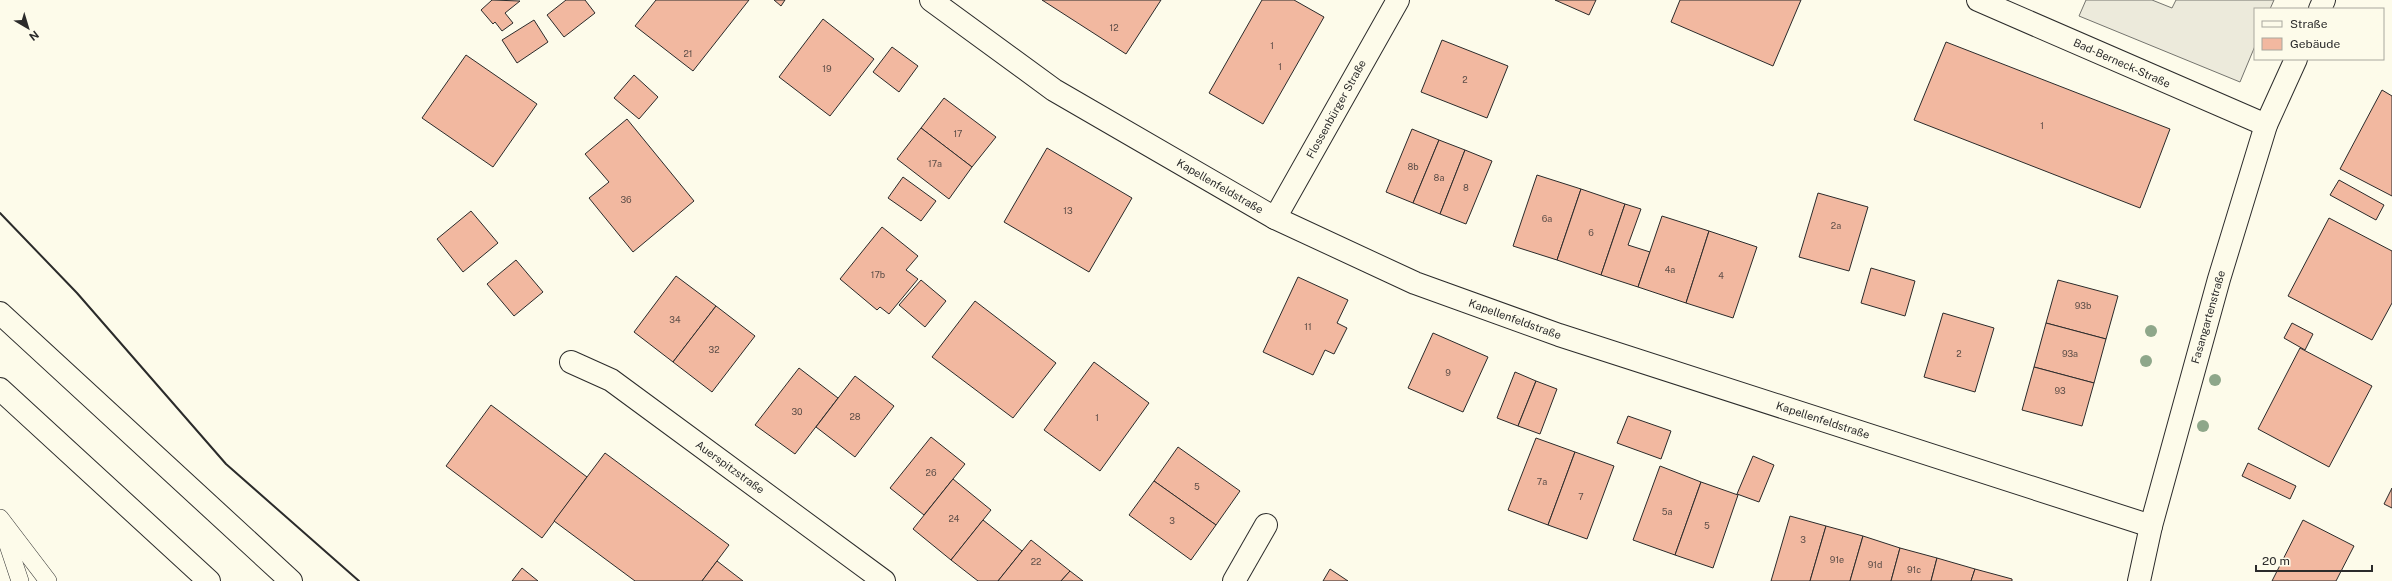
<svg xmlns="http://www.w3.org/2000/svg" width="2392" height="581" font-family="'Public Sans',sans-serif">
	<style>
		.parking { fill: #eceadb; stroke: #74746e }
		.building { fill: #f2b8a0; stroke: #2b2b2b }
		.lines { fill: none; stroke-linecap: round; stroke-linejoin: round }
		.service-casing { stroke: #2b2b2b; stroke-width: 18 }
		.minor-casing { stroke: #2b2b2b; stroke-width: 24 }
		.tertiary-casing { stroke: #2b2b2b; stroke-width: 24 }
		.motorway-casing { stroke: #2b2b2b; stroke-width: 24 }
		.service { stroke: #fdfbea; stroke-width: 17 }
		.minor { stroke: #fdfbea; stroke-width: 22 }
		.tertiary { stroke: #fdfbea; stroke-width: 22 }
		.motorway { stroke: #fdfbea; stroke-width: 22 }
		.wall { stroke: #2b2b2b; stroke-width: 2 }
		.tree { fill: #8ea78a }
		.labels { text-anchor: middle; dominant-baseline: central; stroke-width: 3; stroke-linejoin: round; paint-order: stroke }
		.number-label { font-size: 9px; fill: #5d4e48 }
		.street-label { font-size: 11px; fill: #2b2b2b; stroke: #fdfbea }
	</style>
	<rect width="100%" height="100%" fill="#fdfbea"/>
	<path class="parking" d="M2086,0H2152L2172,8L2176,0H2274L2270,9H2255V46L2240,82L2079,16Z"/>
	<g class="building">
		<path d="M492,0L520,1L505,13L513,23L502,31L495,22L493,24L481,10Z"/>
		<path d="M566,0H585L595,13L564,37L547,15Z"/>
		<path d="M656,0H749L693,71L635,26Z"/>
		<path d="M774,0H785L781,6Z"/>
		<path d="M1042,0H1161L1126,54Z"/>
		<path d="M1262,0H1294L1324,17L1263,124L1209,93Z"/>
		<path d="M1555,0H1596L1589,15Z"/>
		<path d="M1680,0H1801L1773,66L1671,22Z"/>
		<path d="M823,19L874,59L830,116L779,77Z"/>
		<path d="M534,20L548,42L517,63L502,40Z"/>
		<path d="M1442,40L1508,66L1487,118L1421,92Z"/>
		<path d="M1946,42L2170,129L2140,208L1914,120Z"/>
		<path d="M892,47L918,66L899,92L873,72Z"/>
		<path d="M466,55L537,104L493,167L422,118Z"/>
		<path d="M634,75L658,97L639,119L614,98Z"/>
		<path d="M2382,90L2392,96V196L2340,169Z"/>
		<path d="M944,98L996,137L972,167L921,128Z"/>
		<path d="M627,119L694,201L633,252L589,198L609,182L585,154Z"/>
		<path d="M921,128L972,167L949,199L897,159Z"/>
		<path d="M1412,129L1439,140L1413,203L1386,192Z"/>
		<path d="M1439,140L1465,150L1440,214L1413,203Z"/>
		<path d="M1047,148L1132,198L1089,272L1004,222Z"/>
		<path d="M1465,150L1492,161L1466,224L1440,214Z"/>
		<path d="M1537,175L1581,189L1557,260L1513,246Z"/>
		<path d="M903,177L936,201L921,221L888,198Z"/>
		<path d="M2339,180L2384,205L2376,220L2330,195Z"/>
		<path d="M1581,189L1625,204L1601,275L1557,260Z"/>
		<path d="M1818,193L1868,207L1849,271L1799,257Z"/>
		<path d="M1625,204L1641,209L1628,245L1650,252L1638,287L1601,275Z"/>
		<path d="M471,211L498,243L463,272L437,239Z"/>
		<path d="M1662,216L1709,231L1686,303L1638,287Z"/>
		<path d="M2329,218L2392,251V303L2372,340L2288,296Z"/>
		<path d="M882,227L918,256L906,270L918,279L889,314L880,307L877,310L840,279Z"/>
		<path d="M1709,231L1757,247L1733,318L1686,303Z"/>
		<path d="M516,260L543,292L514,316L487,284Z"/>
		<path d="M1871,268L1915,281L1905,316L1861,303Z"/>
		<path d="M676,276L716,306L673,362L634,332Z"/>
		<path d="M1298,277L1348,300L1337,323L1347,328L1334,354L1325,350L1313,375L1263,352Z"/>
		<path d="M921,280L946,301L925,327L899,305Z"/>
		<path d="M2058,280L2118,296L2106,339L2046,323Z"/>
		<path d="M975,301L1056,363L1013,418L932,357Z"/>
		<path d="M716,306L755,336L712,392L673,362Z"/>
		<path d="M1943,313L1994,328L1975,392L1924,377Z"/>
		<path d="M2046,323L2106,339L2094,383L2034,367Z"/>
		<path d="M2292,323L2313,334L2305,350L2284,338Z"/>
		<path d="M1433,333L1488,357L1463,412L1408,388Z"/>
		<path d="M2300,348L2372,386L2329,467L2258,429Z"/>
		<path d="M1094,362L1149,403L1100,471L1044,430Z"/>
		<path d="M2034,367L2094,383L2082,426L2022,410Z"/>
		<path d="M799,368L838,398L795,454L755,425Z"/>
		<path d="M1515,372L1536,381L1518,426L1497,418Z"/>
		<path d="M855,376L894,406L855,457L816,427Z"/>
		<path d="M1536,381L1557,389L1540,434L1518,426Z"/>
		<path d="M491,405L587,477L542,538L446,466Z"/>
		<path d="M1628,416L1671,431L1661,459L1617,443Z"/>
		<path d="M931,437L965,464L924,515L890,488Z"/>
		<path d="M1536,438L1575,452L1548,525L1508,510Z"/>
		<path d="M1178,447L1240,491L1216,525L1154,481Z"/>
		<path d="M1575,452L1614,466L1587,539L1548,525Z"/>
		<path d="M605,453L729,545L702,581H635L554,521Z"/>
		<path d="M1753,456L1774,465L1759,502L1737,494Z"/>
		<path d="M2248,463L2296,486L2290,499L2242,476Z"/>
		<path d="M1660,466L1701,482L1675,555L1633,540Z"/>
		<path d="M953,479L991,510L951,560L913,529Z"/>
		<path d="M1154,481L1216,525L1191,560L1129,515Z"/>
		<path d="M1701,482L1738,495L1713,568L1675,555Z"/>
		<path d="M2392,488V508L2384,504Z"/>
		<path d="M1790,516L1826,526L1810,581H1771Z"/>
		<path d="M983,520L1022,551L998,581H978L951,560Z"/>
		<path d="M2303,520L2354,546L2336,581H2272Z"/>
		<path d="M1826,526L1863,536L1850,581H1810Z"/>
		<path d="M1863,536L1900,548L1891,581H1850Z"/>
		<path d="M1031,540L1070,571L1061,581H998Z"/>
		<path d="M1900,548L1937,558L1931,581H1891Z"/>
		<path d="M1937,558L1975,569L1971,581H1931Z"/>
		<path d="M717,561L743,581H702Z"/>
		<path d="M522,568L538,581H512Z"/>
		<path d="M1330,569L1348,581H1323Z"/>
		<path d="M1975,569L2012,579V581H1971Z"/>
		<path d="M1070,571L1083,581H1061Z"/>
	</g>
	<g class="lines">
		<defs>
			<g id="service">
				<path d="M0,518L48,581"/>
				<path d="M3,530L20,581"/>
			</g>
			<g id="minor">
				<path d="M931,0L1054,90L1275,218L1415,283L1559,335L2151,526"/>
				<path d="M1978,0L2266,125"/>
				<path d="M1275,218L1398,0"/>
				<path d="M571,362L611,380L884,581"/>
				<path d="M1234,581L1266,525"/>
			</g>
			<g id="tertiary">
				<path d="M2320,9L2324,0"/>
				<path d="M2139,581L2151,526L2219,279L2266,125L2296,59"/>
			</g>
			<g id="motorway">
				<path d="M0,313L291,581"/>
				<path d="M0,389L209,581"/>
			</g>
		</defs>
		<use href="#service" class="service-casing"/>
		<use href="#minor" class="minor-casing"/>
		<use href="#tertiary" class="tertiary-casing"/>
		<use href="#motorway" class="motorway-casing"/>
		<use href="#service" class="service"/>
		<use href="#minor" class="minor"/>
		<use href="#tertiary" class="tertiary"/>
		<use href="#motorway" class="motorway"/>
		<path class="wall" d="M0,213L77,293L226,464L359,581"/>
	</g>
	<g class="tree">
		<circle cx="2151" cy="331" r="6"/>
		<circle cx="2146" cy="361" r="6"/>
		<circle cx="2215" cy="380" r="6"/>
		<circle cx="2203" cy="426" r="6"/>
	</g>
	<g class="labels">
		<g class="number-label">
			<text x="1114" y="27">12</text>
			<text x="1272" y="45">1</text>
			<text x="688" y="53">21</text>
			<text x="1280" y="66">1</text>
			<text x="827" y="68">19</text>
			<text x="1465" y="79">2</text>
			<text x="2042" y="125">1</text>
			<text x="958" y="133">17</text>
			<text x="935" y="163">17a</text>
			<text x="1413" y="166">8b</text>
			<text x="1439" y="177">8a</text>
			<text x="1466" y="187">8</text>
			<text x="626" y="199">36</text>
			<text x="1068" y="210">13</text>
			<text x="1547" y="218">6a</text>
			<text x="1836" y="225">2a</text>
			<text x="1591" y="232">6</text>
			<text x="1670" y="269">4a</text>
			<text x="878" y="274">17b</text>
			<text x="1721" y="275">4</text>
			<text x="2083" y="305">93b</text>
			<text x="675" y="319">34</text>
			<text x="1308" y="326">11</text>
			<text x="714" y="349">32</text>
			<text x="1959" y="353">2</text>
			<text x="2070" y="353">93a</text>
			<text x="1448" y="372">9</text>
			<text x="2060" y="390">93</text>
			<text x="797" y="411">30</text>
			<text x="855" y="416">28</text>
			<text x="1097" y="417">1</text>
			<text x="931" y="472">26</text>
			<text x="1542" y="481">7a</text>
			<text x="1197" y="486">5</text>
			<text x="1581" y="496">7</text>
			<text x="1667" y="511">5a</text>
			<text x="954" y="518">24</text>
			<text x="1172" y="520">3</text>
			<text x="1707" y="525">5</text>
			<text x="1803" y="539">3</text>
			<text x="1837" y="559">91e</text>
			<text x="1036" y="561">22</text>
			<text x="1875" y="564">91d</text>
			<text x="1914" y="569">91c</text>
		</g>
		<g class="street-label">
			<text transform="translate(2122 63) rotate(24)">Bad-Berneck-Straße</text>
			<text transform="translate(1336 109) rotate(-61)">Flossenbürger Straße</text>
			<text transform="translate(1220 186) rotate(30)">Kapellenfeldstraße</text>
			<text transform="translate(2208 317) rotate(-74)">Fasangartenstraße</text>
			<text transform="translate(1515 319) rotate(20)">Kapellenfeldstraße</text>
			<text transform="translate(1823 420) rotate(18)">Kapellenfeldstraße</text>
			<text transform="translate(730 467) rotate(36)">Auerspitzstraße</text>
		</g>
	</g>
	<rect x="2254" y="8" width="130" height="52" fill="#fdfbea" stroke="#a9a89e"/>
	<rect x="2262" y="21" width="20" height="6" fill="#fdfbea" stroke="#a9a89e"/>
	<text x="2290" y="28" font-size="12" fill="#2b2b2b">Straße</text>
	<rect x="2262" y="38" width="20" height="12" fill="#f2b8a0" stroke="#a9a89e"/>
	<text x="2290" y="48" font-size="12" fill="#2b2b2b">Gebäude</text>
	<g transform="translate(28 28) rotate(142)" stroke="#fdfbea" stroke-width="3" paint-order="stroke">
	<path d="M0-3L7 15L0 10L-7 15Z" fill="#2b2b2b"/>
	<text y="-6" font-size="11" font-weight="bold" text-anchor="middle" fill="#2b2b2b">N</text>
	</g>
	<path d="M2256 565v6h116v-6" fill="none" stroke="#2b2b2b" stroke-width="2"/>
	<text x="2262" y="565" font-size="12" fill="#2b2b2b" stroke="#fdfbea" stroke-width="3" paint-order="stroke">20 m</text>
</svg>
